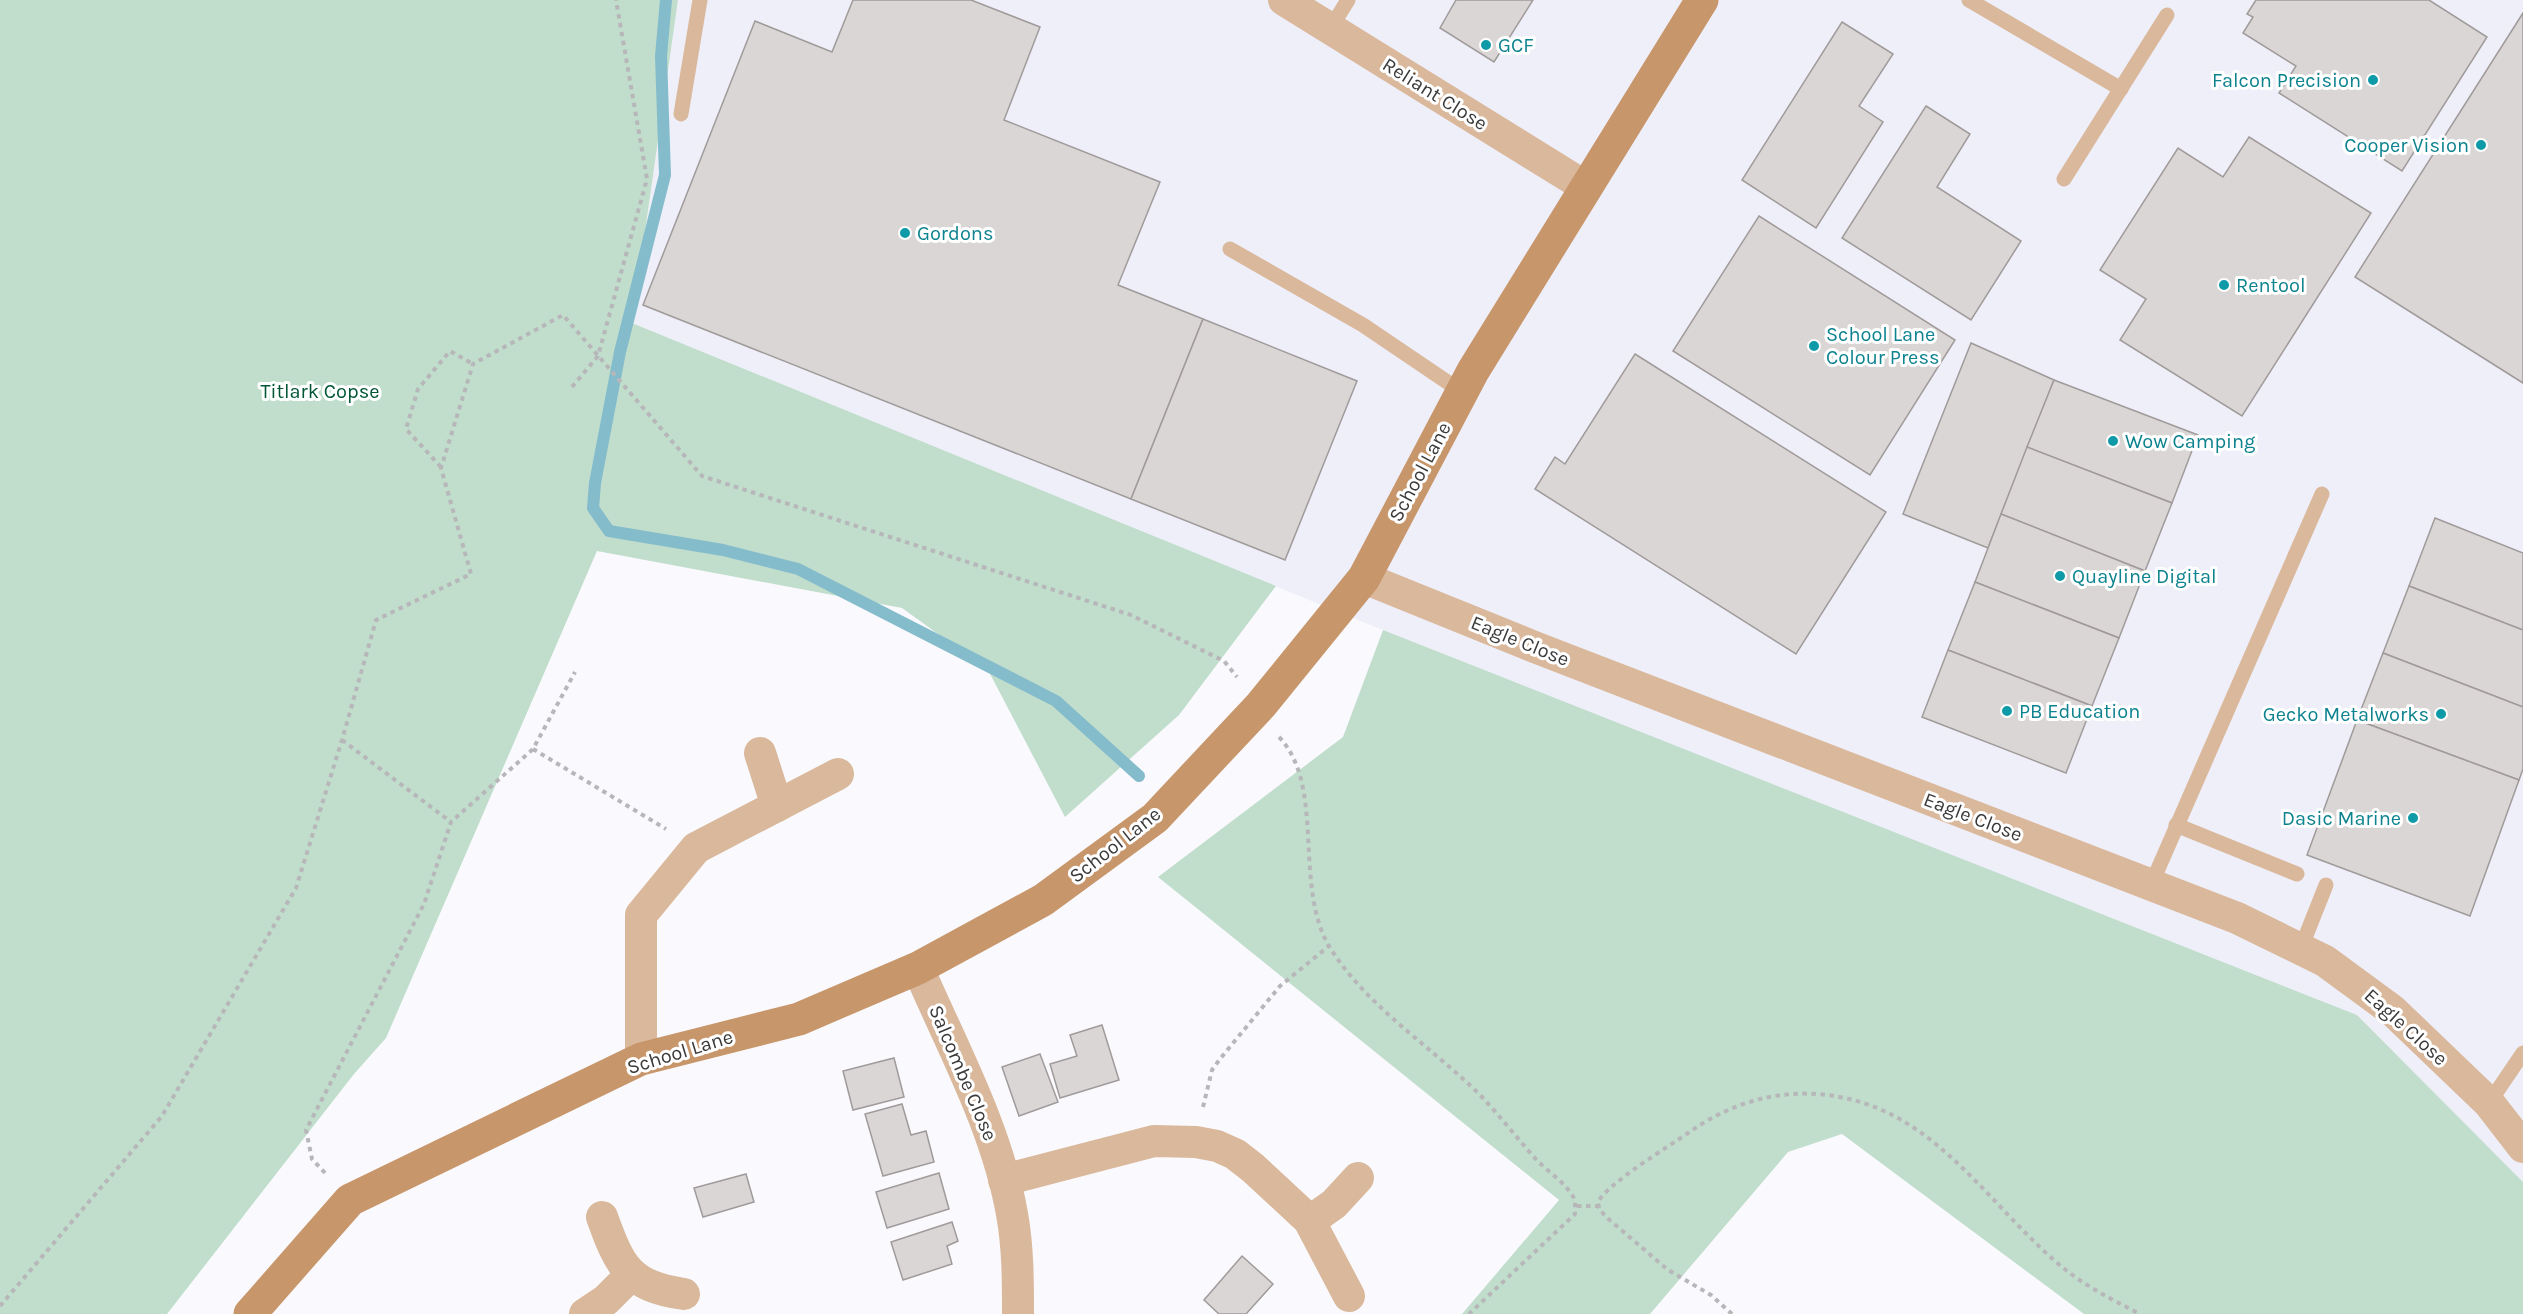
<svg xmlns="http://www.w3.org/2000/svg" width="2523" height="1314" font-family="Karla,sans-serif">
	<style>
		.built { fill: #efeffa }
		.green { fill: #c1ddcc }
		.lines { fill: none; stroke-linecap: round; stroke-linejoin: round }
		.stream { stroke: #84bccc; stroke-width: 12 }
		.building { fill: #dbd6d6; stroke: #a09b9a; stroke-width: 1.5 }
		.path { stroke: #b7b7ba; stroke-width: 4; stroke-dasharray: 4.5 4.5; stroke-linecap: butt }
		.lane { stroke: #dab89b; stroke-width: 15 }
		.street { stroke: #dab89b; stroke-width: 32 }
		.secondary { stroke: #c8966b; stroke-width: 33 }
		.culture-dot { fill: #0f9aa8; stroke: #fff; stroke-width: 2 }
		.labels { text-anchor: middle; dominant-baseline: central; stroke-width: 6; stroke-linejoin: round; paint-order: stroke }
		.culture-label { font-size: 20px; fill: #0d838f; stroke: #fff; text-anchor: start }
		.street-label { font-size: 20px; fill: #3a3a3b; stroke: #fff }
		.park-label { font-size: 20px; fill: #005634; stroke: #fff }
	</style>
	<rect width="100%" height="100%" fill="#fafafe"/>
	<path class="built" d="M678,0H2523V1182L2357,1015L1446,656L632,323Z"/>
	<g class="green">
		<path d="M0,0H678L632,323L1276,586L1179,715L1065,817L988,670L902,608L597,551L386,1038L354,1074L167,1314H0Z"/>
		<path d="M1383,630L2357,1015L2523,1182V1314H2084L1842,1134L1788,1152L1650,1314H1462L1559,1200L1158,877L1343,737Z"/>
	</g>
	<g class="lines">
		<path class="stream" d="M666,0L661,56L665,175L620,352L595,483L593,508L609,531L723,550L798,569L1056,701L1139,776"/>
	</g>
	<g class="building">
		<path d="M853,0H971L1040,27L1004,120L1160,182L1118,285L1203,319L1131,499L643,305L755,21L832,52Z"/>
		<path d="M1456,0H1533L1494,62L1440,28Z"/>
		<path d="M2256,0H2429L2487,37L2402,171L2279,93L2296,66L2243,33L2253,17L2247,14Z"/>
		<path d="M2523,13V383L2355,277Z"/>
		<path d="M1842,22L1893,54L1859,106L1883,122L1816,228L1742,180Z"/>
		<path d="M1926,106L1970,134L1937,187L2021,241L1971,320L1842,238Z"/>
		<path d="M2249,137L2371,213L2242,416L2120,340L2146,299L2100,270L2178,148L2223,177Z"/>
		<path d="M1759,216L1955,340L1870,475L1673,351Z"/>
		<path d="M1203,319L1357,381L1285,560L1131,499Z"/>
		<path d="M1971,343L2054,380L1988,548L1903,514Z"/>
		<path d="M1635,354L1886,512L1796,654L1535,489L1555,457L1565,464Z"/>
		<path d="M2054,380L2198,435L2172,503L2027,447Z"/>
		<path d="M2027,447L2172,503L2145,571L2001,514Z"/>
		<path d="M2001,514L2145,571L2119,638L1975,582Z"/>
		<path d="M2435,518L2523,553V630L2409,586Z"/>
		<path d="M1975,582L2119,638L2092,706L1948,650Z"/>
		<path d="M2409,586L2523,630V707L2383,653Z"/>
		<path d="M1948,650L2092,706L2066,773L1922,717Z"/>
		<path d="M2383,653L2523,707V769L2519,780L2357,720Z"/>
		<path d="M2357,720L2519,780L2470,916L2307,855Z"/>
		<path d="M1102,1025L1119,1080L1060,1098L1050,1064L1077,1056L1070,1035Z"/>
		<path d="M1040,1054L1058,1102L1019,1116L1002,1067Z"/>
		<path d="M894,1058L904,1097L853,1110L843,1071Z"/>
		<path d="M902,1104L911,1135L926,1131L934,1162L883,1176L865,1114Z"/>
		<path d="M939,1173L949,1209L887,1228L876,1192Z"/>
		<path d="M746,1174L754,1202L703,1217L694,1188Z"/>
		<path d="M952,1222L958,1241L947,1246L952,1264L903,1280L891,1242Z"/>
		<path d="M1242,1256L1273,1284L1246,1314H1219L1204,1300Z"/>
	</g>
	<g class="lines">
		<g class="path">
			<path d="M572,387L598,356L647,179L616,0"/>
			<path d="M441,467L406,429L418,389L450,351L473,364"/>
			<path d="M1279,737C1326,786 1293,885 1329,946C1365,1005 1429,1045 1477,1092C1498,1113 1515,1136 1534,1157C1547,1172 1566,1182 1575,1200V1214L1469,1314"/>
			<path d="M342,740L451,822"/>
			<path d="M533,749L666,829"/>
			<path d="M1203,1107L1212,1070L1220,1059L1280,986L1329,946"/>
			<path d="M325,1173L312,1159L306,1130L424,904L451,822L533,749L575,672"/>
			<path d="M1577,1206H1598"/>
			<path d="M0,1306L162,1116L296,888L342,740L376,620L471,574L441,468L473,364L563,315L702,476L1131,615L1224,661L1237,677"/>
			<path d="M1732,1314L1711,1295L1668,1270L1605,1216L1599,1208L1598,1202C1608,1183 1668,1147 1688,1133C1726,1106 1769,1091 1816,1094C1927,1101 1979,1194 2055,1261C2081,1284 2109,1298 2140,1314"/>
		</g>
		<g class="lane">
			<path d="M1969,0L2121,89"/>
			<path d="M1330,29L1348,0"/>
			<path d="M681,114L700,0"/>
			<path d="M2064,179L2167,15"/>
			<path d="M1230,249L1363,325L1462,392"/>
			<path d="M2176,825L2297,874"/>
			<path d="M2151,885L2322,494"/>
			<path d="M2301,948L2326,885"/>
			<path d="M2489,1103L2523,1053"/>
		</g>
		<g class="street">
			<path d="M1284,0L1586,187"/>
			<path d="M1364,578L1537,648L2237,918L2325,961L2393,1011L2489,1103L2523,1147"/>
			<path d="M760,753L777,806"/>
			<path d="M918,968C952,1047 997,1128 1012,1214C1018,1247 1018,1280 1018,1314"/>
			<path d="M641,1059V915L696,848L838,774"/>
			<path d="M1004,1180L1154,1141L1196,1142L1217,1146L1235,1154L1253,1168L1309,1220L1349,1296"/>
			<path d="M602,1217C620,1267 629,1286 684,1294"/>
			<path d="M1310,1221L1334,1204L1358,1178"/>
			<path d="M585,1314L606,1300L631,1275"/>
		</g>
		<path class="secondary" d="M250,1314L350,1200L641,1059L799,1019L918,968L1043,900L1155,818L1261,705L1364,578L1473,371L1702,0"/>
	</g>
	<g class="culture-dot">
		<circle cx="1486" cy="45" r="6"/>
		<circle cx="2373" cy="80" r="6"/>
		<circle cx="2481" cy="145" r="6"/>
		<circle cx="905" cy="233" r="6"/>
		<circle cx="2224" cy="285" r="6"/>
		<circle cx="1814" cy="346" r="6"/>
		<circle cx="2113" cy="441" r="6"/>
		<circle cx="2060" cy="576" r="6"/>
		<circle cx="2007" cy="711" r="6"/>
		<circle cx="2441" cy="714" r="6"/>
		<circle cx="2413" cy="818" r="6"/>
	</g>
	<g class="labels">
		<g class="culture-label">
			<text x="1498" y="45">GCF</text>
			<text x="2361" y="80" text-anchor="end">Falcon Precision</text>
			<text x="2469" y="145" text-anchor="end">Cooper Vision</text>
			<text x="917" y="233">Gordons</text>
			<text x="2236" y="285">Rentool</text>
			<text x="1826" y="334">School Lane<tspan x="1826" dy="23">Colour Press</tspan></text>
			<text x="2125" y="441">Wow Camping</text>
			<text x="2072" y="576">Quayline Digital</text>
			<text x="2019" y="711">PB Education</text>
			<text x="2429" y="714" text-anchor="end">Gecko Metalworks</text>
			<text x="2401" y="818" text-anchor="end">Dasic Marine</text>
		</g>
		<g class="street-label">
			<text transform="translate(1435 94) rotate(32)">Reliant Close</text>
			<text transform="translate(1420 472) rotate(-62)">School Lane</text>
			<text transform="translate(1520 641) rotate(22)">Eagle Close</text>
			<text transform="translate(1973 817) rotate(21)">Eagle Close</text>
			<text transform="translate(1115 845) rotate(-38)">School Lane</text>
			<text transform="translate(2406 1027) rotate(42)">Eagle Close</text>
			<text transform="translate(680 1052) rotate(-17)">School Lane</text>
			<text transform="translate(963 1073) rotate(67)">Salcombe Close</text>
		</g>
		<g class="park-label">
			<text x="320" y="391">Titlark Copse</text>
		</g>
	</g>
</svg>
